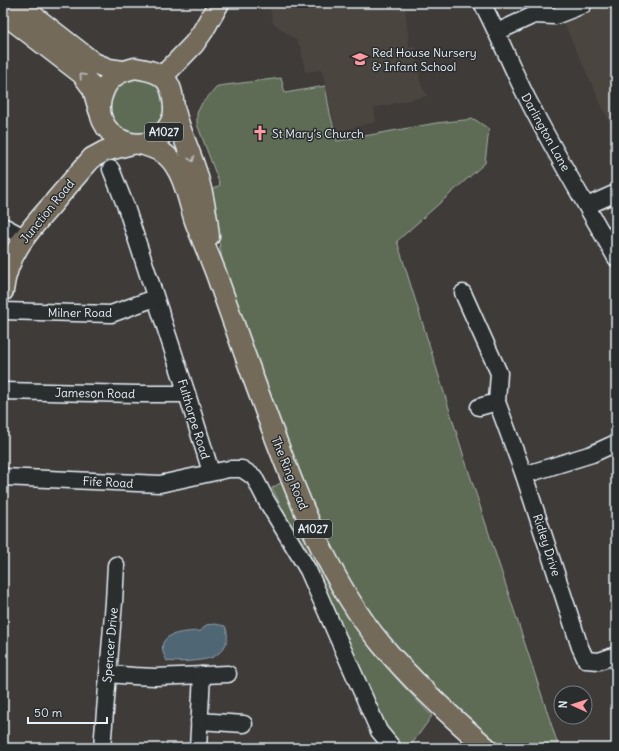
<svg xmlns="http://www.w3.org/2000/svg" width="619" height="751" font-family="Delius,sans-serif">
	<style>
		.built { fill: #4c4540 }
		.green { fill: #5e6c54; stroke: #a3aea6 }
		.water { fill: #506674; stroke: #8d9ea9 }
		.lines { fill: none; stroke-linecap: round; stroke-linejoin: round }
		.minor-casing { stroke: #e8f1f8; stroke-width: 19 }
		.major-casing { stroke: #e8f1f8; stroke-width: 23 }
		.minor { stroke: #2a2d2e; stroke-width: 16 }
		.major { stroke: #736b5a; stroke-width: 20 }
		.oneway { stroke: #b9bbb9 }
		.labels { text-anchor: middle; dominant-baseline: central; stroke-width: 3; stroke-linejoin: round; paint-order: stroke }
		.shield { fill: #2a2d2e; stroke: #afb6bb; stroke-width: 1 }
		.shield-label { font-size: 11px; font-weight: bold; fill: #e8f1f8 }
		.poi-label { font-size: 12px; fill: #e8f1f8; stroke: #2a2d2e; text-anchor: start }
		.street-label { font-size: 12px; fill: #e8f1f8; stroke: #2a2d2e }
	</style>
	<rect width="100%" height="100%" fill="#3e3b39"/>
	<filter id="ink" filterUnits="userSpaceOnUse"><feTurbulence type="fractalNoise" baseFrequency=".025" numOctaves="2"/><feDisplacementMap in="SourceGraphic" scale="8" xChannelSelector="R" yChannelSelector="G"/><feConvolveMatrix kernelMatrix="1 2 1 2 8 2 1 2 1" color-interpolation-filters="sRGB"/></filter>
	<g filter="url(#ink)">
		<g class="built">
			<path d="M269,3H405L409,48L415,47L421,85L428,96L374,108L376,122L336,132L322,70L305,72L301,48L296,40L273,23Z"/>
			<path d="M598,3H616V137L561,17L598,5Z"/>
		</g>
		<g class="green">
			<path d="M144,76L161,87L167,105L161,122L146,133L137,135L120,129L108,114L109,93L124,78Z"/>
			<path d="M281,78L285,93L325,86L330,113L337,141L436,123L474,119L489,129L485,163L397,241L465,460L559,748H499L443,699L373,622L339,563L280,431L225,276L210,191L220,185L197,124V113L202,103L218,86Z"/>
			<path d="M282,482C298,525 318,563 342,602C357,625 372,648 389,669C402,686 418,701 432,716L409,748H404L386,728L384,722L381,723L314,572L272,488Z"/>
		</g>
		<path class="water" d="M215,624L225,626C231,638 225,651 213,657C204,661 176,663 167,661C150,632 183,632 201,631L206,625Z"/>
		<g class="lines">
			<defs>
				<g id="minor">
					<path d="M482,3C499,35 512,69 529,102C556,155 587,206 616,258"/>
					<path d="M497,32L534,15L555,16L583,5"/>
					<path d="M111,169L126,207L187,394L211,472"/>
					<path d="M587,206L616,193"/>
					<path d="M3,226L24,237"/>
					<path d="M463,293L499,373L497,402L479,407"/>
					<path d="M3,311L111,314L155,298"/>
					<path d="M3,391L137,394H187"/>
					<path d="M497,402L524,475L580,647L586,660L599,661L616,655"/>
					<path d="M524,475L592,454L616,443"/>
					<path d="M3,477L160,484L229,469H242L254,477L266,500L308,570L379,731L393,748"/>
					<path d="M108,674L134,676L155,677L228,674"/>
					<path d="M199,721L244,724"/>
					<path d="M102,748L114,602L116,565"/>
					<path d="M198,748L202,675"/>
				</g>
				<g id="major">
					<path d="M17,3L94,63L109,69L123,71"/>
					<path d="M3,13L82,74L93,89L99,110"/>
					<path d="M135,68C156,71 170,75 173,99C174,105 175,110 173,117C154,169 82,137 104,90C110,76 122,71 135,68Z"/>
					<path d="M163,76L194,44L203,31L219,3"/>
					<path d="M175,111C181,135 193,157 199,181C204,199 207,217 209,236"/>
					<path d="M141,144C150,147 161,150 167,156C184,172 188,200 195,221C203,243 213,263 220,285C237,333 254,381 272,429C300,503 331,584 382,645C414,683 450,716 487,748"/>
					<path d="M3,291C7,255 27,233 50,207C64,190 78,174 92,158L105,151L132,144"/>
				</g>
			</defs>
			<use href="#minor" class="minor-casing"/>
			<use href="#major" class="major-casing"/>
			<use href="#minor" class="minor"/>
			<use href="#major" class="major"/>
		</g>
		<defs><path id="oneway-chevron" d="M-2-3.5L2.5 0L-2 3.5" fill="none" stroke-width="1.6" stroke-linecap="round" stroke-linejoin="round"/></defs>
		<g class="oneway">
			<use href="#oneway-chevron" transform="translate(82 76) rotate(-133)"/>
			<use href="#oneway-chevron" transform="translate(192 159) rotate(69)"/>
		</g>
	</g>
	<defs>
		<symbol id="school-bare" viewBox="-9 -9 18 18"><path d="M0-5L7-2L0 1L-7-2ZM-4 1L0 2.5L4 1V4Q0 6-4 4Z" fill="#ff9aa2" stroke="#2a2d2e" stroke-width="2.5" paint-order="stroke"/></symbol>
		<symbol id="church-bare" viewBox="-9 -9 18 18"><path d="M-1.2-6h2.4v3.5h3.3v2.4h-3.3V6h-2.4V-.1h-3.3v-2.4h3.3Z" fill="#ff9aa2" stroke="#2a2d2e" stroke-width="2.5" paint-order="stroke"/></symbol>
	</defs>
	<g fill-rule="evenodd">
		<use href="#school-bare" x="349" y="48" width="22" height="22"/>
		<use href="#church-bare" x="249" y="122" width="22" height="22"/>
	</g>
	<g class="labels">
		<g class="shield">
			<rect x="145" y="123" width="38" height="18" rx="3"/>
			<rect x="294" y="520" width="38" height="18" rx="3"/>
		</g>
		<g class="shield-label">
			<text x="164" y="132">A1027</text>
			<text x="313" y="529">A1027</text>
		</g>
		<g class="poi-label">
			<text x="372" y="52">Red House Nursery<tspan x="372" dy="14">&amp; Infant School</tspan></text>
			<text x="272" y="133">St Mary’s Church</text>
		</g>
		<g class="street-label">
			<text transform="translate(546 132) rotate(61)">Darlington Lane</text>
			<text transform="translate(47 211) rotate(-51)">Junction Road</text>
			<text x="80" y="312">Milner Road</text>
			<text transform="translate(95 393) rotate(1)">Jameson Road</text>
			<text transform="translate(194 419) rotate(73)">Fulthorpe Road</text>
			<text transform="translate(290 473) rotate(68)">The Ring Road</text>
			<text transform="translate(108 482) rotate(3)">Fife Road</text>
			<text transform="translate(547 545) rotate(72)">Ridley Drive</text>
			<text transform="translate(110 645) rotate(-85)">Spencer Drive</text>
		</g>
	</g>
	<rect width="619" height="751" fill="none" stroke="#2a2d2e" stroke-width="16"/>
	<rect x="8" y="8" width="603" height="735" fill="none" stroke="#e8f1f8" stroke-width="1.5" filter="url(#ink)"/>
	<g transform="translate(573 705) rotate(273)"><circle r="19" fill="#2a2d2e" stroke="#767b7f"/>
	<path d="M0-3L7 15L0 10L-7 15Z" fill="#ff9aa2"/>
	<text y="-6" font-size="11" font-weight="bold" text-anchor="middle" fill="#e8f1f8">N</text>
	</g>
	<path d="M28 717v6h79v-6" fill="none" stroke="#e8f1f8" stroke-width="2"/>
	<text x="34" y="717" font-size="12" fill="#e8f1f8" stroke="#2a2d2e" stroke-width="3" paint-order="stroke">50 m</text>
</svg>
